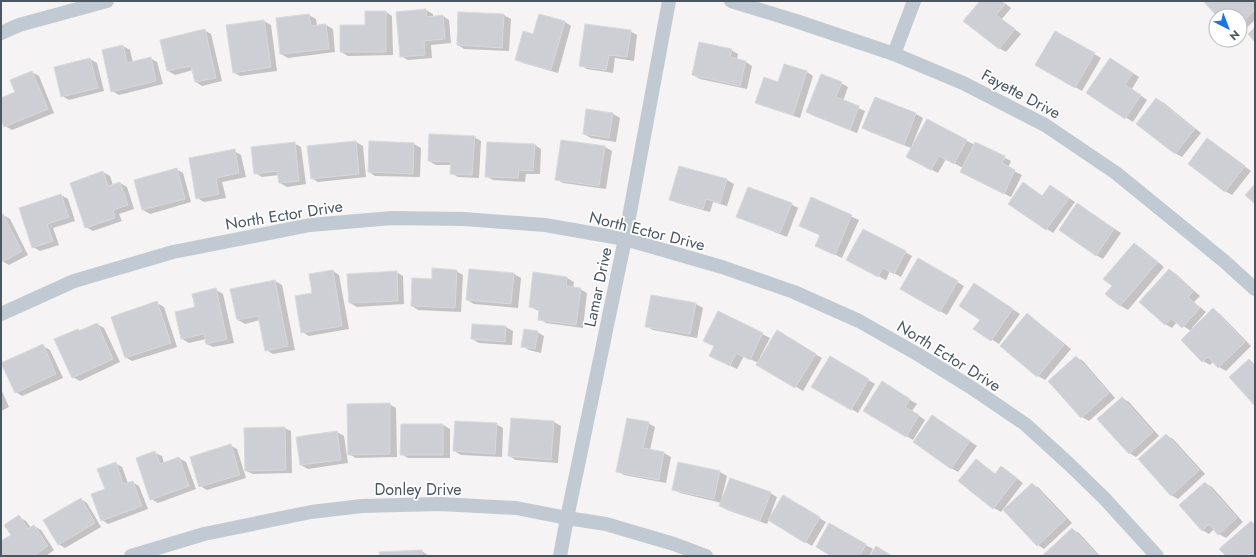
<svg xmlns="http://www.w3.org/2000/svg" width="1256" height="557" font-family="Jost,sans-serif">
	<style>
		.shadow { fill: #0003 }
		.building { fill: #cdcfd5; stroke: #d7d9de }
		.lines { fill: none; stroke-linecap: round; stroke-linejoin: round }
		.minor { stroke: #c1cad2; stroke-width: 14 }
		.labels { text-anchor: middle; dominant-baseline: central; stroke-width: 3.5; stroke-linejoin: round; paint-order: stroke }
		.street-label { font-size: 16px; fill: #4a5661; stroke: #fff }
	</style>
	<rect width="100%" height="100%" fill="#f5f3f3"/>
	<g class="shadow">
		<path d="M981,1H1002L1011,8L1002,19L1021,34L1006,52L999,48Z"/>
		<path d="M1205,1H1255V20L1240,34V16H1218Z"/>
		<path d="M426,10L433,14V17L443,16L449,20L451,43L431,45L432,58L408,60L401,56Z"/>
		<path d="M386,12L392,16L393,55L348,56L341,52Z"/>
		<path d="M309,15L316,19L317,26L326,25L333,29L335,52L288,58L281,54L277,19Z"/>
		<path d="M504,15L511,19L509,51L464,49L458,45Z"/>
		<path d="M264,21L271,25L277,71L240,76L233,72L227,26Z"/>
		<path d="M565,22L571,26L558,73L523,63L516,59L534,35Z"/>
		<path d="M204,30L211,34L222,81L202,86L196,82L193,70L175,75L168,71Z"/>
		<path d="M630,31L637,35L634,61L615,58L613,73L587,69L580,65Z"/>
		<path d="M1056,32L1101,58L1082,91L1037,65Z"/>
		<path d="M123,46L130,50L133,63L150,58L157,62L163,84L119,95L112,91Z"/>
		<path d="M731,50L738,54L737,60L746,62L752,66L747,89L700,79L693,75Z"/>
		<path d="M90,59L97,63L104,91L69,100L62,96Z"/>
		<path d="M1117,63L1139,77L1132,89L1147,100L1133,122L1088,93Z"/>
		<path d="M32,72L39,76L54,113L12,130L5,126L1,116V99L16,93Z"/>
		<path d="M807,72L813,76L800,118L763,106L756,102L779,83Z"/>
		<path d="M841,83L848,87L843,101L865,111L857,133L814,116L807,112Z"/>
		<path d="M875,98L916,114L923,118L911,148L870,132L863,128Z"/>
		<path d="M1157,99L1164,103L1201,133L1182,157L1175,153Z"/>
		<path d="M613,114L620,118L616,142L591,138L584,134Z"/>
		<path d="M474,137L481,141L479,178L458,177L451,173L452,165H436L429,161Z"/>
		<path d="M1207,139L1251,171L1232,195L1225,191Z"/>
		<path d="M967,141L975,145L976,143L1011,161L1008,168L1022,175L1011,197L968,175L963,168L946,159L938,173L915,161Z"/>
		<path d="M356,142L363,146L366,177L318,182L311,178Z"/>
		<path d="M294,143L301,147L306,184L287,187L280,183L279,175L262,177L255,173Z"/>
		<path d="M414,144L421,148L420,177L375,176L369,172Z"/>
		<path d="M535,145L541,149L540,174H526L525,182L493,180L486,176Z"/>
		<path d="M605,147L612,151L606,189L563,183L556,179Z"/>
		<path d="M234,151L241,155L246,177L222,182L226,198L204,202L197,198Z"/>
		<path d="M176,169L183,173L191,202L150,214L143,210Z"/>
		<path d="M103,172L110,176L113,185L120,183L127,187L134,209L119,214L122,221L93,231L86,227Z"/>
		<path d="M727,180L734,184L727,206L713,202L710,212L677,203L671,199Z"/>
		<path d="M1024,184L1043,196L1057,190L1075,202L1053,233L1010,204Z"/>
		<path d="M61,195L68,199L75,221L53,228L59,245L40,251L33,247Z"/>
		<path d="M812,199L859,220L842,258L817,246L821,236L800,226Z"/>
		<path d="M791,204L798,208L787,237L744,220L738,216Z"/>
		<path d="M1078,204L1121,233L1103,259L1096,255Z"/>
		<path d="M3,215L10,219L28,255L9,265L2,261L1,259V217Z"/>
		<path d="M1134,244L1141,248L1164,267L1128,310L1121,306L1107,293L1113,286Z"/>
		<path d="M905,252L912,256L901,277L890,271L886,280L854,264Z"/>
		<path d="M919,260L964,286L947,315L901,288Z"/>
		<path d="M470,270L514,274L521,278L518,308L474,304L467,300Z"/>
		<path d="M1169,270L1176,274L1200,296L1194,302L1206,312L1192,328L1193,329L1213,310L1220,314L1251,346L1226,371L1219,367L1214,361L1210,365L1203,361L1191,331L1177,322L1172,328L1165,324Z"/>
		<path d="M333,271L339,275L349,329L309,336L302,332L313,293Z"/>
		<path d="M456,271L463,275L461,312L418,310L412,306L433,280Z"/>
		<path d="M396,272L403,276L404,304L357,307L350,303Z"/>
		<path d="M534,274L567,278L574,282L573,288L580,289L587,293L583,328L546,323L539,319L540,311L537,310L530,307Z"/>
		<path d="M275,281L282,285L295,350L273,354L266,350L260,320L245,324L238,320Z"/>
		<path d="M975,284L1020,314L999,344L975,329L981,320Z"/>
		<path d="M216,290L223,294L234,343L213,347L207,344L206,339L189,343L182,339L197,308Z"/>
		<path d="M157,303L164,307L177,347L132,361L125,357Z"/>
		<path d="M696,304L703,308L697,338L653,330L646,326Z"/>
		<path d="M719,312L770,338L760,357L762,358L777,332L822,358L803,391L758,364V363L744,356L737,369L717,359L715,346Z"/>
		<path d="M1027,315L1034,319L1071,349L1045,380L1038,376L1001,346Z"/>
		<path d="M97,324L104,328L120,362L80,381L73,377L78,330L81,331Z"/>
		<path d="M473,325L506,327L513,331L512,345L479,343L472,339Z"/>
		<path d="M537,332L544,336L541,353L529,350L522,346Z"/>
		<path d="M43,346L50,350L63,378L22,396L16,392Z"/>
		<path d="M830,357L875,384L858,413L813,386Z"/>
		<path d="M1076,357L1083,361L1115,398L1089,421L1082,417Z"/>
		<path d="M882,383L917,404L912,411L925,420L913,440L865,411Z"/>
		<path d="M1,389L9,407L1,411Z"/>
		<path d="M1122,398L1129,402L1159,436L1136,457L1129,453Z"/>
		<path d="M389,404L396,408L397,457L356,458L349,454Z"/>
		<path d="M933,416L977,446L958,472L951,468Z"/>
		<path d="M554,422L561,426L558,463L516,460L509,456Z"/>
		<path d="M648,423L655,427L650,450L664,453L671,457L666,483L624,475L617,471Z"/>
		<path d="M496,424L503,428L502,457L461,455L454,451Z"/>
		<path d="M443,425L450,429V458H408L401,454Z"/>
		<path d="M284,428L291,431L292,473L253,474L246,471Z"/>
		<path d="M337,432L344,436L348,463L308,469L301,465L297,437Z"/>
		<path d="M1166,435L1173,439L1205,474L1178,499L1171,495Z"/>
		<path d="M230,445L237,449L246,478L207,490L200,486Z"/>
		<path d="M155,453L162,456L164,463L179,458L186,462L196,489L158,503L151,499Z"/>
		<path d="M976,460L996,475L1002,467L1023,483L1001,512L994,508Z"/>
		<path d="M115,463L122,467L128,483L132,482L139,486L148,509L108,524L102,520L106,490Z"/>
		<path d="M679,463L720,472L727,476L722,497L770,493L777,497L770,516H771L783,496L826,522L812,546L769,520L767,524L727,510L720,506L722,503L680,493L673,489Z"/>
		<path d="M1205,483L1212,487L1243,522L1226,538L1219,534L1214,529L1209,534L1202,530Z"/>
		<path d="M1032,484L1039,488L1072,523L1044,549L1038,545Z"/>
		<path d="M81,499L87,503L101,527L65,548L58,544Z"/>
		<path d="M19,517L26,521L31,528L34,526L41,530L54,550L46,556H4L1,551V542L12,535Z"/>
		<path d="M829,525L873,549L869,556H833Z"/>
		<path d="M1072,529L1079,533L1100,556H1043Z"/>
		<path d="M422,551L429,556H381Z"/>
	</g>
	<g class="building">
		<path d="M980,1H1002L1005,4L996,15L1015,29L999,49L963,21Z"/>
		<path d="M1203,1H1255V10L1240,24V16H1217Z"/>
		<path d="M426,9L427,17L443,15L445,39L424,41L425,55L400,57L396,12Z"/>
		<path d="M365,11H386V52H340V25H365Z"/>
		<path d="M458,12L504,14L502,48L457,45Z"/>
		<path d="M309,14L311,26L326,24L329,49L280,54L276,18Z"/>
		<path d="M539,14L565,21L551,70L515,60L523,31L533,34Z"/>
		<path d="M264,20L271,67L233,73L226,25Z"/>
		<path d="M585,24L631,30L627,57L609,55L606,70L579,66Z"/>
		<path d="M1255,27V42L1248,34Z"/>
		<path d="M205,29L216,78L195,82L191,66L167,71L160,40Z"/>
		<path d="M1055,31L1095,53L1075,88L1035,65Z"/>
		<path d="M699,42L732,49L730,57L746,61L740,86L692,75Z"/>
		<path d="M123,45L127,63L151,57L156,81L111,92L102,50Z"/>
		<path d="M90,58L98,88L61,97L54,67Z"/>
		<path d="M1110,58L1133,73L1125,85L1141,95L1125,119L1086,93Z"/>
		<path d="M784,64L807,71L793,115L755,103L764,77L778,82Z"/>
		<path d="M32,71L48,109L4,127L1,119V98L15,92L10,80Z"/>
		<path d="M821,74L842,82L836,97L859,106L850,130L806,112Z"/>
		<path d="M875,97L916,113L904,145L862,128Z"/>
		<path d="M1156,98L1195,129L1175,154L1136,124Z"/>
		<path d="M586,109L613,113L609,138L583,134Z"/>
		<path d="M927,119L967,140L954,164L939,156L931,170L906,157Z"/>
		<path d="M429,134L475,136L472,175L450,174L451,162L428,161Z"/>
		<path d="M1207,138L1245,166L1225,192L1188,164Z"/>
		<path d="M561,140L605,146L599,186L555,180Z"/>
		<path d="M356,141L359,174L311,179L307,146Z"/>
		<path d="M369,141L414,143L413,174L368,172Z"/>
		<path d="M295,142L299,181L279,183L277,171L254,174L251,147Z"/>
		<path d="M487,142L535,144L533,171L519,170L518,178L485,177Z"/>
		<path d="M975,142L1005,156L1002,163L1015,170L1004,194L960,172Z"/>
		<path d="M235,149L239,173L216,178L219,194L196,199L189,158Z"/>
		<path d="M679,166L727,179L720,203L706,199L703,209L669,200Z"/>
		<path d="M177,168L185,199L142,210L134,180Z"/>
		<path d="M103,171L108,186L120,182L128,205L113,210L115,218L85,228L70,183Z"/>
		<path d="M1023,182L1042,196L1050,185L1069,198L1046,230L1008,204Z"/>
		<path d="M1255,184V204L1245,195Z"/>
		<path d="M748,187L792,203L780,233L736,217Z"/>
		<path d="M61,194L69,217L47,224L53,241L32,248L19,208Z"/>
		<path d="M811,197L852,215L835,255L815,246L820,235L799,226Z"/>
		<path d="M1077,203L1114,229L1096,256L1059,230Z"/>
		<path d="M3,214L22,251L2,262L1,215Z"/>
		<path d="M863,229L906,251L894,274L883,268L878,277L846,260Z"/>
		<path d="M1134,243L1158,262L1120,306L1105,294L1112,286L1103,279Z"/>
		<path d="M918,258L958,281L940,312L900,289Z"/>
		<path d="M432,268L457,270L455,308L411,306L412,278L432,279Z"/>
		<path d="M469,269L514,273L511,304L466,300Z"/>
		<path d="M1169,269L1194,291L1188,297L1200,308L1182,328L1171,318L1165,325L1139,302Z"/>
		<path d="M333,270L342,326L301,333L295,296L312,293L309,274Z"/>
		<path d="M397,271L398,301L349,303L347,274Z"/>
		<path d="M533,272L567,277L566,286L581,288L576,325L538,320L539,308L529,307Z"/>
		<path d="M275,280L288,346L265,351L258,316L237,320L230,289Z"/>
		<path d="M974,283L1013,309L991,341L973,329L980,320L959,306Z"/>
		<path d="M216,288L227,339L206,344L204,334L181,339L175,312L195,307L192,294Z"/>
		<path d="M651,295L696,303L690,334L645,327Z"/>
		<path d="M157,301L171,343L125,358L111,317Z"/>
		<path d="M1213,308L1245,342L1218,368L1208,357L1202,362L1181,340Z"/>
		<path d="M718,311L763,333L750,360L736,353L730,366L709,356L714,346L703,341Z"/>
		<path d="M1027,313L1064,345L1037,377L1000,346Z"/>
		<path d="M97,323L113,359L72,378L54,339L78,329L79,331Z"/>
		<path d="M472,324L506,326L505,342L471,339Z"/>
		<path d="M524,329L538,331L535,349L521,347Z"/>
		<path d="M777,330L816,354L795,388L756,365Z"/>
		<path d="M43,344L56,374L15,393L1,363Z"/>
		<path d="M830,356L869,379L851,410L811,387Z"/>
		<path d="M1076,356L1109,393L1081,418L1048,381Z"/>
		<path d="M1249,359L1255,365V406L1229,377Z"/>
		<path d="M882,381L910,399L905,407L919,415L906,437L863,411Z"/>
		<path d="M1122,397L1153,432L1129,454L1097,419Z"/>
		<path d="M390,403V454L348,455L347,404Z"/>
		<path d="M932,415L970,441L951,469L913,442Z"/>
		<path d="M511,418L554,421L551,460L508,456Z"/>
		<path d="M627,418L649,422L643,448L664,452L659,480L616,472Z"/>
		<path d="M455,421L497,423L495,454L453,451Z"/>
		<path d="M401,424H443V455H400Z"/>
		<path d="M285,427L286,470L245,471L244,428Z"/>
		<path d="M337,431L341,460L300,465L296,437Z"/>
		<path d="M1166,434L1199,470L1171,496L1138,459Z"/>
		<path d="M231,444L240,475L199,487L190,457Z"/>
		<path d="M155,451L160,464L179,457L189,486L150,500L136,458Z"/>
		<path d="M976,459L995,474L1001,466L1017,478L993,509L958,481Z"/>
		<path d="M116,462L123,484L133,481L142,506L101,521L91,494L105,489L97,469Z"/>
		<path d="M678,462L720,471L714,499L672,490Z"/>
		<path d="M730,478L771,492L760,521L719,506Z"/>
		<path d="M1205,482L1237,518L1218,535L1209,524L1202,531L1179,505Z"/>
		<path d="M1032,483L1066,519L1037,546L1003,510Z"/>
		<path d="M783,495L820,517L805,543L768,520Z"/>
		<path d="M81,498L95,523L58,545L43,520Z"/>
		<path d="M19,515L28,529L34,525L48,546L33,556H3L1,553V541L11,535L4,525Z"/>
		<path d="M1251,521L1255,525V556H1250L1249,554L1247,556H1226L1219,549Z"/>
		<path d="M829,523L866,544L860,556H831L816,547Z"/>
		<path d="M1072,528L1098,556H1042Z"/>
		<path d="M876,546L892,556H870Z"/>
		<path d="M422,550V556H380L379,552Z"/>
	</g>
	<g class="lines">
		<g class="minor">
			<path d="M731,1L796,21L894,54L963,83L1045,125L1116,173L1224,261L1255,289"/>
			<path d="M1,33L19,25L107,1"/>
			<path d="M894,54L914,1"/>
			<path d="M1,314L74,281L173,252L310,225L392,218L464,219L545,225L625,239L722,267L794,292L859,321L919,355L972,388L1025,424L1069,464L1104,498L1157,556"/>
			<path d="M131,556L204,534L311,512L362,506L440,504L516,508L567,518L606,524L674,544L706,556"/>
			<path d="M560,556L567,518L625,239L669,1"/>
		</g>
	</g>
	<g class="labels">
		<g class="street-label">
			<text transform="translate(1021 94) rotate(28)">Fayette Drive</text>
			<text transform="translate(284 215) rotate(-9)">North Ector Drive</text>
			<text transform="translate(647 231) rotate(14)">North Ector Drive</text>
			<text transform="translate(598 287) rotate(-78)">Lamar Drive</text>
			<text transform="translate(949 356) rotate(32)">North Ector Drive</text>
			<text x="418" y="489">Donley Drive</text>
		</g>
	</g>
	<rect width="1256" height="557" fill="none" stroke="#4a5661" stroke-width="4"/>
	<g transform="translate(1228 28) rotate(138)"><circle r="19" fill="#ffffff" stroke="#b7bbc0"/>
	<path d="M0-3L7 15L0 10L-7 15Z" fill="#1a73e8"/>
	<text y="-6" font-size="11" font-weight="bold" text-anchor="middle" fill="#4a5661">N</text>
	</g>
</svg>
